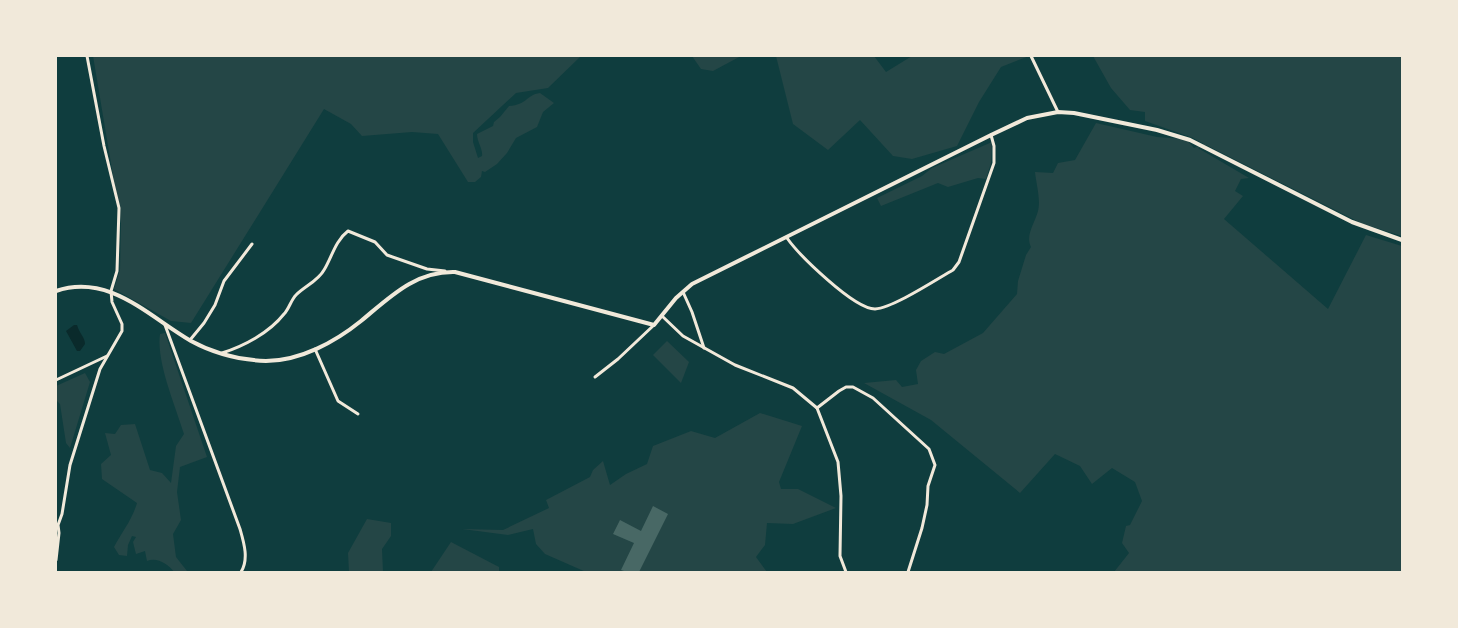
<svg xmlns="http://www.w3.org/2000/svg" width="1458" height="628" font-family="Roboto,sans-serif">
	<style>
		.green { fill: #244646 }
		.water { fill: #0a2a2b }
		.building { fill: #486865 }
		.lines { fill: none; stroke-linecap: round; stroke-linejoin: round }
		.minor { stroke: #f1e9da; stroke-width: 3 }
		.tertiary { stroke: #f1e9da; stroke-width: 4 }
	</style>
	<rect width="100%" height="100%" fill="#0f3d3e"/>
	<g class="green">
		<path d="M93,56H581L548,88L516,93L473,133V142L478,158L482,156C483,149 477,142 477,134L493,126L494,122L500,117L509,106C527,105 526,95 540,93L554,103L543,112L537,127L516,138L507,153L497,164L485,172L482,171L481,177L475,182H468L438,134L412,132L362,136L351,124L324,109L191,323L171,321L114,289L120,270L121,223Z"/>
		<path d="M692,56H741L713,71L701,69Z"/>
		<path d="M776,56H874L886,72L912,56H1029L1001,67L979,102L957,146L912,159L893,156L860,120L828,150L793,124Z"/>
		<path d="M1093,56H1402V236L1363,224L1206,145L1198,148L1249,178L1241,179L1235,191L1243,196L1224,219L1328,309L1366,235L1402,246V572H1114L1129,553L1122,543L1126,526L1130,525L1142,501L1135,482L1112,468L1092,484L1080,466L1055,454L1020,493L931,420L864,383L896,380L902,387L918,384L916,370L921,361L935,352L944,354L983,333L1017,294L1018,281L1026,255L1031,247C1025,235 1035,223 1038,211C1041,200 1036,183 1035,172L1053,173L1058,163L1075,160L1096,123L1157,137L1186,139L1194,148L1204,144L1193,138L1145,121V112L1130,110L1111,88Z"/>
		<path d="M992,142L991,163L986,179L978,178L948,187L938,183L881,206L877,198L922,176L932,168Z"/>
		<path d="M165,333L207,457L180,467L177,492L181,520L173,534L176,557L187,571L174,572C168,564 157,557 147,561L145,551L136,554L133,542L136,537L132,536L128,545L127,556L119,555L114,547C122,532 132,520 137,503L102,479L101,464L111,455L105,433L115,434L121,425L135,424L150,470L162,473L171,483L176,446L184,434C176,407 156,362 160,334Z"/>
		<path d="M667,341L689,362L681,383L653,355Z"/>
		<path d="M85,373L90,382L70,448L66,443L60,404L56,400V386Z"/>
		<path d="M760,413L802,426L779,482L781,489H798L836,508L793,524L767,523L765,545L756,557L767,572H586L545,554L536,544L533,529L508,535L462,529L503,530L549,508L546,500L590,477L593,470L603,461L610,485L626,474L647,464L653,446L691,431L715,438Z"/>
		<path d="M367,519L391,523V536L382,549L383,572H349L348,553Z"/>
		<path d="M451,542L499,567V572H431Z"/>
	</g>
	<path class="water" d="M74,325H77C79,333 85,337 85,344L80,351H77L66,331Z"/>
	<path class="building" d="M653,506L668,514L639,572H627L621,570L634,543L613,534L620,520L641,531Z"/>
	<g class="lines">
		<g class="minor">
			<path d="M1031,56L1058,112"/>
			<path d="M787,238C799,255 854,309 875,309C893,308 937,279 953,270L959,262L994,163V146L991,135"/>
			<path d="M683,292L692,312L704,348"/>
			<path d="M662,316L683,336L735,365L793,388L817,408L838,462L841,496L840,556L846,572"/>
			<path d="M165,325L240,529C244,543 249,559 241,572"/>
			<path d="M190,340L204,323L215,305L224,281L252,244"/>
			<path d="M315,349L338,401L358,414"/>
			<path d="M222,353C244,346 269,333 284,314C289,309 291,300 296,295C305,286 318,281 324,270C332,257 335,241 348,231L375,242L387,255L427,269L445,271"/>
			<path d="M595,377L618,359L654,325"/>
			<path d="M56,380L107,356"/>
			<path d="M817,408L839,391L846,387H853L873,398L929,449L935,465L928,486L927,505L922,528L908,572"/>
			<path d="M56,560L59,533L58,525L62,514L70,465L100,369L122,331V324L112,302L111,291L117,271L119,208L104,146L87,56"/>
		</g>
		<path class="tertiary" d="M56,291C109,273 148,316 191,341C213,353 240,360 266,361C300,361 335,342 361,321C390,297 415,271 455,272L654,325L676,298L692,284L991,135L1027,118L1058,112L1074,113L1157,130L1190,140L1352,222L1402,240"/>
	</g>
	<rect width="1458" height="628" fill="none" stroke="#f1e9da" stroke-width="114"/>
</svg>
